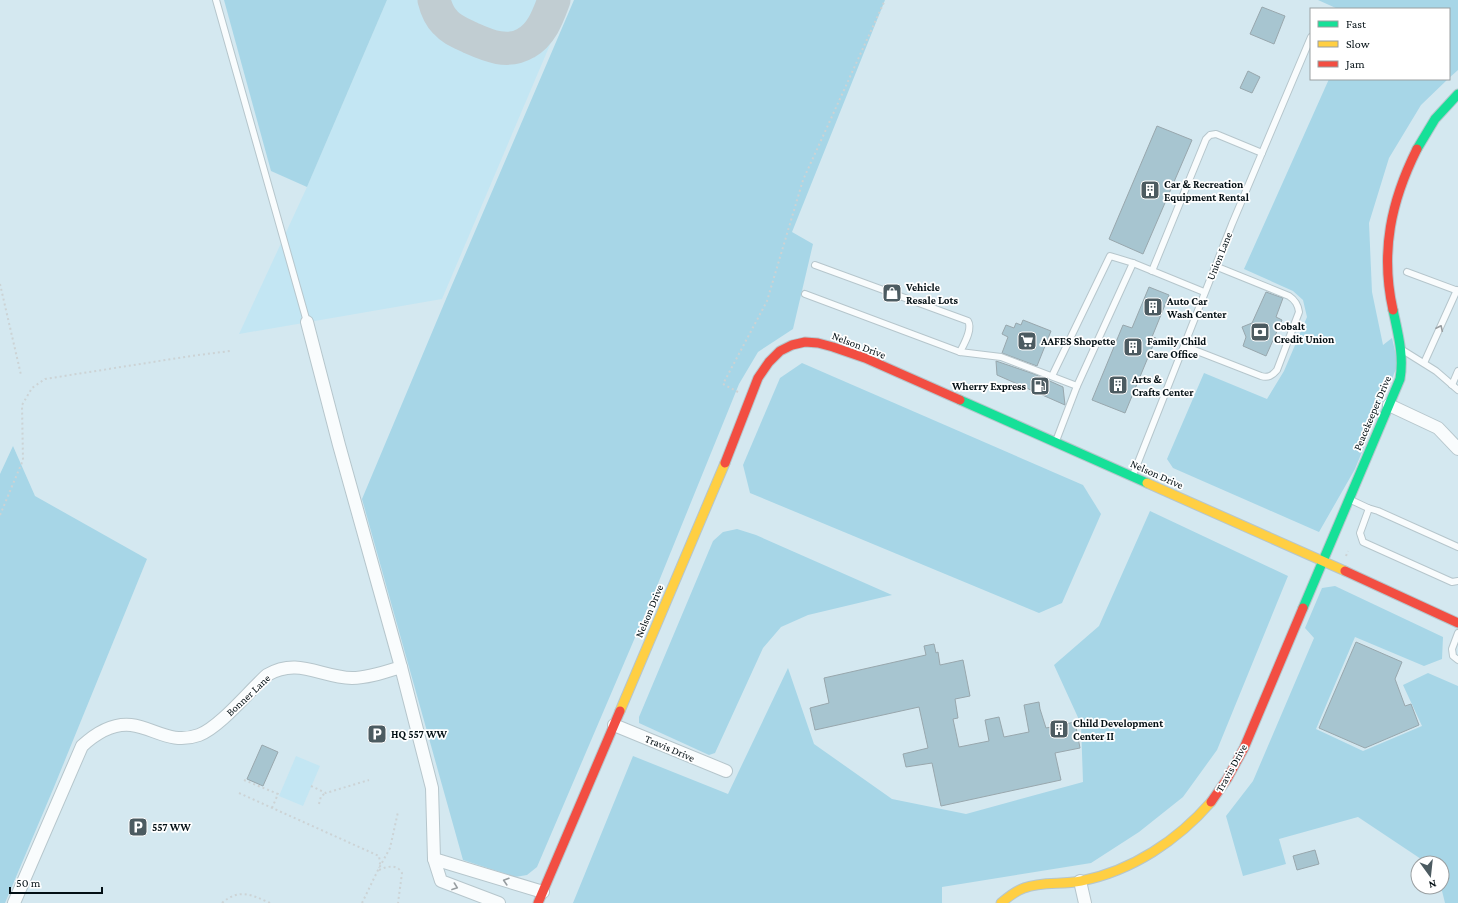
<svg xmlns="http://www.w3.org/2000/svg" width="1458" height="903" font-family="'Crimson Pro',serif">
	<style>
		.built { fill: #c3e6f3 }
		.green { fill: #a7d6e7 }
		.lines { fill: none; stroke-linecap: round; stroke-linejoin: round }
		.taxiway { stroke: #c1cdd2; stroke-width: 33 }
		.building { fill: #a7c5d0; stroke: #98a7ad }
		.lane-casing { stroke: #b6c6cc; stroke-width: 8 }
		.street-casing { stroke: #b6c6cc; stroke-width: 14 }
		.fast-casing { stroke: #b6c6cc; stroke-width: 11 }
		.slow-casing { stroke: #b6c6cc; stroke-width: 11 }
		.jam-casing { stroke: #b6c6cc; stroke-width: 11 }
		.path { stroke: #ccd3d5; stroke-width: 2; stroke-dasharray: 2 3; stroke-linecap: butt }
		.lane { stroke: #f9fcfd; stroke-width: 6 }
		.street { stroke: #f9fcfd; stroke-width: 12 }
		.fast { stroke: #16e098; stroke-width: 9 }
		.slow { stroke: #ffcf43; stroke-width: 9 }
		.jam { stroke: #f24e42; stroke-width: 9 }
		.oneway { stroke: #979da0 }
		.labels { text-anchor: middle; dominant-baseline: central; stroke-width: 3.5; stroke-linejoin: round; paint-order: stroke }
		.poi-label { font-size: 11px; font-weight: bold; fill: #030f14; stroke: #fff; text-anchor: start }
		.street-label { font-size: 11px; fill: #030f14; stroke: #fff }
	</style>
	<rect width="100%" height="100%" fill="#d4e8f0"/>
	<g class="built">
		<path d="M387,0H569L442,299L239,334L307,187Z"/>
		<path d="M296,756L320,766L303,806L279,796Z"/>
	</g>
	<g class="green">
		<path d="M224,0H387L307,187L271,171Z"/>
		<path d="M574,0H885L792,232L813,244L793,329L758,352L739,384L657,586L537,867L527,875L515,877L463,860L362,499L446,299Z"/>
		<path d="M1318,0H1458V70L1449,78V9H1338Z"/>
		<path d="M1329,79H1448L1421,105L1389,158L1369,223L1372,292L1383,345L1392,338L1398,364L1355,469L1319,532L1173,468L1167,459L1204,373L1267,399L1284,371L1307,317L1303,300L1293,291L1244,269Z"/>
		<path d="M802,363L1083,485L1101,514L1062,603L1039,613L750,493L743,465L780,378Z"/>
		<path d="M13,446L35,496L147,559L54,787L5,903H0V474Z"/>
		<path d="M1150,511L1288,576L1217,750L1183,797L1139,832L1091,863L942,887V903H573L633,756L728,794L788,668L814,744L892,799L966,814L1083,782L1081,724L1054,665L1099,626Z"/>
		<path d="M737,529L756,535L892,595L808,615L781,627L763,648L715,753L709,755L639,723V717L713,541L723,532Z"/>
		<path d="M1335,586L1443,637L1442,659L1424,666L1355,637L1316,729L1363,751L1422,726L1403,685L1428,673L1458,686V903H1445L1441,887L1442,863H1427L1358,817L1279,839L1286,864L1243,876L1226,816L1253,781L1314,638L1305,628L1322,588Z"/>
	</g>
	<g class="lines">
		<path class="taxiway" d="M434,0C436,8 439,16 445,22C452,30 461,33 471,38C489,46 508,54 526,43C542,34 548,16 554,0"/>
	</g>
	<g class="building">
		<path d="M1262,7L1285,16L1274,44L1250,34Z"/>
		<path d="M1248,71L1260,77L1252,93L1240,88Z"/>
		<path d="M1157,126L1192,140L1143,254L1109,239Z"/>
		<path d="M1149,287L1169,295L1152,337L1156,338L1125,413L1092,400L1123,325L1132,328Z"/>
		<path d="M1266,292L1283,298L1276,317L1282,320L1266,356L1243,346L1246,337L1242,327L1252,323Z"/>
		<path d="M1023,320L1051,331L1037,366L1002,353L1008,337L1002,334L1006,325L1014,328L1016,323L1021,325Z"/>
		<path d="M996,361L1034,374L1063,387L1065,405L997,375Z"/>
		<path d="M1356,642L1402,662L1395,679L1405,706L1411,704L1419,725L1365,748L1319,728Z"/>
		<path d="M934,644L936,653L938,652L940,665L963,660L970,696L955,699L958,718L953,719L959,747L989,741L985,720L999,717L1004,737L1029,732L1024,705L1039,702L1040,709L1046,728L1075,722L1080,748L1055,753L1061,780L941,806L932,763L906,767L903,754L928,748L919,707L815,730L810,708L829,703L824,678L926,655L924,646Z"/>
		<path d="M262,745L278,752L263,786L247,779Z"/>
		<path d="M1315,850L1319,864L1297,870L1293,856Z"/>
	</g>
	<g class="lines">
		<defs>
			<g id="lane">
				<path d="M216,0L307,322"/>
				<path d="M815,265L968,321C973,329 964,344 960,352"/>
				<path d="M1152,271L1206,139L1210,135L1216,134L1262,153"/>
				<path d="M1407,272L1458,291"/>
				<path d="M805,294L960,352L1001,357L1077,386"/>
				<path d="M1184,346L1261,376C1268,378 1272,376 1277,370L1299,312C1298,304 1295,300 1289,296L1215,266"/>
				<path d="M1404,351L1436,371L1458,390"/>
				<path d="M1424,363L1457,290"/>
				<path d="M1052,376L1110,256L1133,263L1204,292"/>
				<path d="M1452,385L1458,371"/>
				<path d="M1056,441L1077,386L1133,263"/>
				<path d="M1133,475L1232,224L1311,37"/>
				<path d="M1351,500L1368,508V511L1360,533L1363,542L1452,582L1458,581"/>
				<path d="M1368,508L1378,511L1458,547"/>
				<path d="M1458,633L1452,649L1453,656L1458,660"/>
			</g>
			<g id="street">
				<path d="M307,322L339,445L401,667"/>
				<path d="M1389,405L1438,428L1458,449"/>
				<path d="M614,725L726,771"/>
				<path d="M434,859L543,892"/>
				<path d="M1080,881L1085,903"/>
				<path d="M14,903L82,746C95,734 112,723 131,725C155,728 171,745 199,735C220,727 249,691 267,675C298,657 320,677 352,678C368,678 385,672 401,667L432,788L434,859L441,881L499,903"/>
			</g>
			<g id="fast">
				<path d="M1417,149L1435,119L1458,94"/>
				<path d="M960,400L1147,483"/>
				<path d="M1303,608L1400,379C1404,355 1398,334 1393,310"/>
			</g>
			<g id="slow">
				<path d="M1147,483L1345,571"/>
				<path d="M620,711L725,463"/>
				<path d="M1001,903C1008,897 1015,891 1024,888C1042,881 1062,885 1081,881C1132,871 1178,840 1211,802"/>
			</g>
			<g id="jam">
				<path d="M1393,310C1380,252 1391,201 1417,149"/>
				<path d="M725,463L758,378L769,362L780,351L792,345L805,342L818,343L833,347L865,358L960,400"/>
				<path d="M1345,571L1458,623"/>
				<path d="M1211,802L1227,779L1244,748L1303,608"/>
				<path d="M538,903L620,711"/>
			</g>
		</defs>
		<use href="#lane" class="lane-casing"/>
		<use href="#street" class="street-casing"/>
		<use href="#fast" class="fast-casing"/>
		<use href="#slow" class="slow-casing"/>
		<use href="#jam" class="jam-casing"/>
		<g class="path">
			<path d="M0,284L21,375"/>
			<path d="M738,392L723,384L767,301L803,180L885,0"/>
			<path d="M0,515L23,460L22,405L32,388L45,379L191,356L230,351"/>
			<path d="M1346,556L1348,551"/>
			<path d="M244,780L278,794L272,808"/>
			<path d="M311,786L326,793L369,780"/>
			<path d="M239,793L379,856L380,863L379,868"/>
			<path d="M319,804L321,796L326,793"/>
			<path d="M379,870C388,866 397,864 402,873L398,903"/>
			<path d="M222,903C239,888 252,895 270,903"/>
			<path d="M362,903L378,870L390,848L398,812"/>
		</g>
		<use href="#lane" class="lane"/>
		<use href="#street" class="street"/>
		<use href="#fast" class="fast"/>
		<use href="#slow" class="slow"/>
		<use href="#jam" class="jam"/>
	</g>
	<defs><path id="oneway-chevron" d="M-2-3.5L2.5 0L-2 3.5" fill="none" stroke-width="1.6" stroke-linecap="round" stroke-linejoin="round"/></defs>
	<g class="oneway">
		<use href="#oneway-chevron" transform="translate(1440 328) rotate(-65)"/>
		<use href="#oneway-chevron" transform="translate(506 881) rotate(-163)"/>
		<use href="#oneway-chevron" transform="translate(455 887) rotate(20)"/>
	</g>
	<defs>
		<symbol id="building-square" viewBox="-11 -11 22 22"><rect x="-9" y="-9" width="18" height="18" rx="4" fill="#4c5b61" stroke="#fff"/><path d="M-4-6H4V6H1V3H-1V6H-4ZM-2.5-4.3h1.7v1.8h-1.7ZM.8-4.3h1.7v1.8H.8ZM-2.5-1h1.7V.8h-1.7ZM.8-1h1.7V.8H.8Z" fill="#fff"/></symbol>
		<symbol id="shop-square" viewBox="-11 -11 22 22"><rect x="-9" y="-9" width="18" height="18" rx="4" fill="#4c5b61" stroke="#fff"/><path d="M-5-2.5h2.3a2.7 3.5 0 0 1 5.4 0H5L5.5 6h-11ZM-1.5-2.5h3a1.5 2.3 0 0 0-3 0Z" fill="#fff"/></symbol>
		<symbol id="bank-square" viewBox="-11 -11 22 22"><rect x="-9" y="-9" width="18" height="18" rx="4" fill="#4c5b61" stroke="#fff"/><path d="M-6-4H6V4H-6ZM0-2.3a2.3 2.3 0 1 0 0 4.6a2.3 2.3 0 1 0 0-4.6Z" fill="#fff"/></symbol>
		<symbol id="supermarket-square" viewBox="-11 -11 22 22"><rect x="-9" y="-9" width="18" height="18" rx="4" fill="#4c5b61" stroke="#fff"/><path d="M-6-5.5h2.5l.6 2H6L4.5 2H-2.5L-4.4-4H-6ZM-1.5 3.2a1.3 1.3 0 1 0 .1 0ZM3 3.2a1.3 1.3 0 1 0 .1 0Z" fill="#fff"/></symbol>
		<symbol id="fuel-square" viewBox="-11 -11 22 22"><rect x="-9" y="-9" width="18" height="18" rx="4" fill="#4c5b61" stroke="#fff"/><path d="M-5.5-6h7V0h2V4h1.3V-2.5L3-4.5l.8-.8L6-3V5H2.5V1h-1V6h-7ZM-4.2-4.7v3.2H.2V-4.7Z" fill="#fff"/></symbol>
		<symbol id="parking-square" viewBox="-11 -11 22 22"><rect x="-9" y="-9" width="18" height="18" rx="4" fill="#4c5b61" stroke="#fff"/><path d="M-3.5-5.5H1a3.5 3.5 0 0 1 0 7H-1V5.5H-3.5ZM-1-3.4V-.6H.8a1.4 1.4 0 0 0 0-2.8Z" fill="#fff"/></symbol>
	</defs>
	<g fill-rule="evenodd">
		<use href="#building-square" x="1139" y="179" width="22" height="22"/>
		<use href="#shop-square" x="881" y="282" width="22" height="22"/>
		<use href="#building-square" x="1142" y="296" width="22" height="22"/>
		<use href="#bank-square" x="1249" y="321" width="22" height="22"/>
		<use href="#supermarket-square" x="1016" y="330" width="22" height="22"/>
		<use href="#building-square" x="1122" y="336" width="22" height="22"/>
		<use href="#building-square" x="1107" y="374" width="22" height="22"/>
		<use href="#fuel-square" x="1029" y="375" width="22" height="22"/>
		<use href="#building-square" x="1048" y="718" width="22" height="22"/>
		<use href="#parking-square" x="366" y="723" width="22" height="22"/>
		<use href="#parking-square" x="127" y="816" width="22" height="22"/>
	</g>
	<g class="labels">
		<g class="poi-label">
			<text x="1164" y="184">Car &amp; Recreation<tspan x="1164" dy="13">Equipment Rental</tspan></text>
			<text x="906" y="287">Vehicle<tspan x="906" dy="13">Resale Lots</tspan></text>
			<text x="1167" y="301">Auto Car<tspan x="1167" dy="13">Wash Center</tspan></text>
			<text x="1274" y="326">Cobalt<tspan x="1274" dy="13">Credit Union</tspan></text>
			<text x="1041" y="341">AAFES Shopette</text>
			<text x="1147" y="341">Family Child<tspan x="1147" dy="13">Care Office</tspan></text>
			<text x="1132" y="379">Arts &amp;<tspan x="1132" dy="13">Crafts Center</tspan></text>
			<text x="1026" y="386" text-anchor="end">Wherry Express</text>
			<text x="1073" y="723">Child Development<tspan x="1073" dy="13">Center II</tspan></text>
			<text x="391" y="734">HQ 557 WW</text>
			<text x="152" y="827">557 WW</text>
		</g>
		<g class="street-label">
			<text transform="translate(1219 256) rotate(-68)">Union Lane</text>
			<text transform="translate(859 345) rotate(21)">Nelson Drive</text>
			<text transform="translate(1372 413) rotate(-67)">Peacekeeper Drive</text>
			<text transform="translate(1157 474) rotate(24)">Nelson Drive</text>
			<text transform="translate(649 611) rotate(-67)">Nelson Drive</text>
			<text transform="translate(248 695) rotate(-43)">Bonner Lane</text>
			<text transform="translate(670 748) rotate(23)">Travis Drive</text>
			<text transform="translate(1231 768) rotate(-61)">Travis Drive</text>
		</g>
	</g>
	<rect x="1310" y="8" width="140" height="72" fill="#ffffff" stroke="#9a9fa1"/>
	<rect x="1318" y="21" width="20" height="6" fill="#16e098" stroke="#9a9fa1"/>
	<text x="1346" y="28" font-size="12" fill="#030f14">Fast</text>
	<rect x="1318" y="41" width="20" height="6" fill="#ffcf43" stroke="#9a9fa1"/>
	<text x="1346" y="48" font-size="12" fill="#030f14">Slow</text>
	<rect x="1318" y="61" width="20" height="6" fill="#f24e42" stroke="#9a9fa1"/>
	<text x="1346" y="68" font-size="12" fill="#030f14">Jam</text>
	<g transform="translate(1430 875) rotate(165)"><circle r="19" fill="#ffffff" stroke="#9a9fa1"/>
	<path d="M0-3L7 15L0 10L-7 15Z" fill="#4c5b61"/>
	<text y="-6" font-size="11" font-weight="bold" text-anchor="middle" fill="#030f14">N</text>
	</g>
	<path d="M10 887v6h92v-6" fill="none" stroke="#030f14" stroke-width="2"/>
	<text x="16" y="887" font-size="12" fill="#030f14" stroke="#ffffff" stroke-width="3" paint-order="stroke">50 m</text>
</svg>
